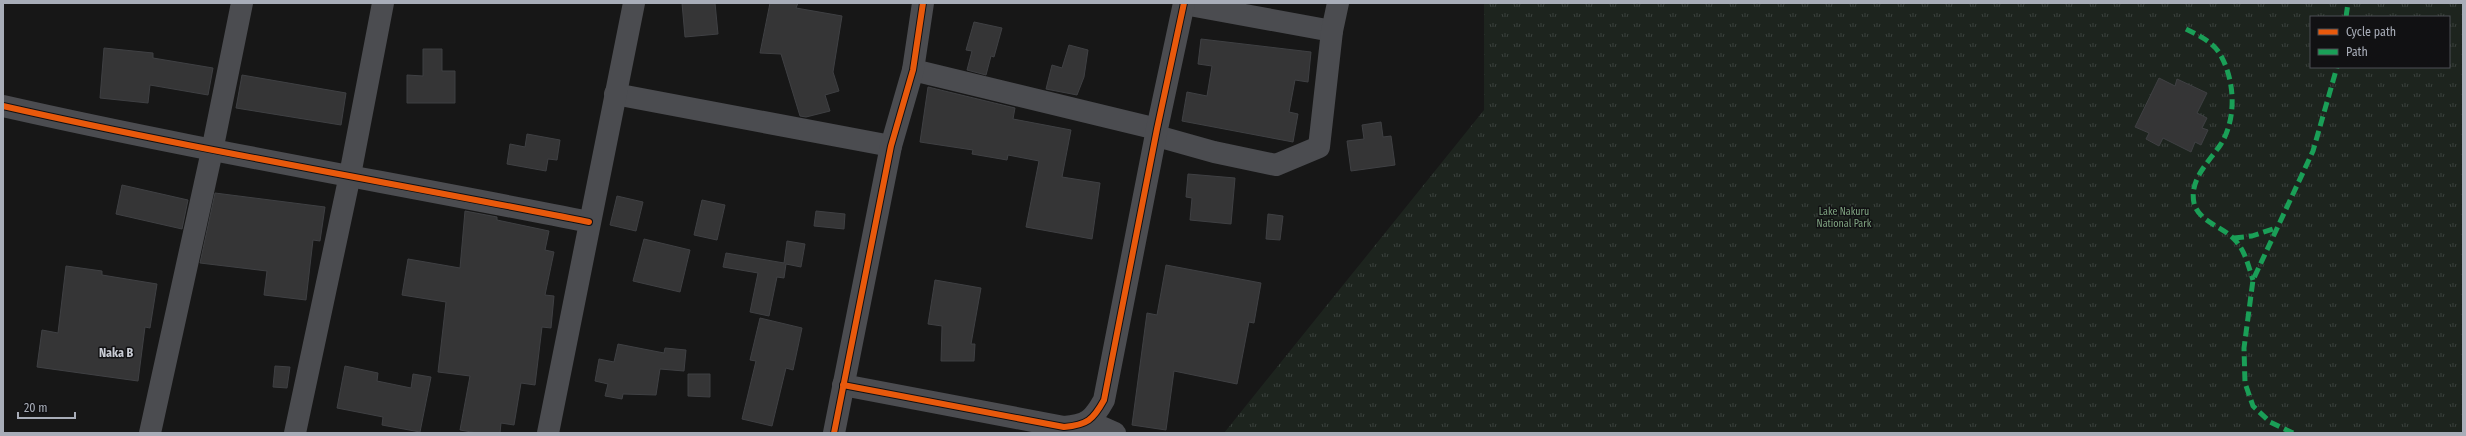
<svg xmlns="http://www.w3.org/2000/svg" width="2466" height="436" font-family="'Fira Sans Condensed',sans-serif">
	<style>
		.grass { fill: url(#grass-tufts); fill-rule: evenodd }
		.building { fill: #353536; stroke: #3f4043 }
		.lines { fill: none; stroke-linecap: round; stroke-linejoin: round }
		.minor { stroke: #4b4c50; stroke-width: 22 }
		.quiet { stroke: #1a9f57; stroke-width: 5; stroke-dasharray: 10 5; stroke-linecap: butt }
		.cycleway-casing { stroke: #111113; stroke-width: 8 }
		.cycleway { stroke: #e8590c; stroke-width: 6 }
		.labels { text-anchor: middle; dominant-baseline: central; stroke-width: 3; stroke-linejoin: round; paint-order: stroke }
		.park-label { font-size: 10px; fill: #7fa381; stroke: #111113 }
		.quarter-label { font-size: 12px; font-weight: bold; fill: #c9ccd4; stroke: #111113 }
	</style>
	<defs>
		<pattern id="grass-tufts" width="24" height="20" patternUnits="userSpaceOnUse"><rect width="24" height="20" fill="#1d241e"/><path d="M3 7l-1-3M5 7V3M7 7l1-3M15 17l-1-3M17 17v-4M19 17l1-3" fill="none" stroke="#3b413d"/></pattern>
	</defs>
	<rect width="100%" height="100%" fill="#171717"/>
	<path class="grass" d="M1484,3H2463V433H1224L1484,110ZM2311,17H2449V67H2311Z"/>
	<g class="building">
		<path d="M682,3H715L718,34L685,37Z"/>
		<path d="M770,3H798L796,8L842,16L833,72L839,91L825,95L830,111L806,117L800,116L781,54L760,53Z"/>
		<path d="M974,22L1002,28L994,57L991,56L986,75L967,70L972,51L966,50Z"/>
		<path d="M1201,39L1311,52L1308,82L1295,80L1289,112L1298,114L1293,142L1182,121L1187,92L1207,96L1212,66L1198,64Z"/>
		<path d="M1069,45L1088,50L1084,77L1077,95L1046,89L1052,65L1062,68Z"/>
		<path d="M104,48L153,53V58L213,68L208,95L150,85L148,103L100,98Z"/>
		<path d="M423,49H442V71H455V103H407V75L423,76Z"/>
		<path d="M242,75L346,93L341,125L236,108Z"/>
		<path d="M2159,78L2175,86L2177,79L2207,93L2197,113L2207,118L2202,128L2208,130L2201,145L2195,142L2191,152L2163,138L2159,146L2146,139L2149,133L2135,127Z"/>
		<path d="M928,87L1015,108L1013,119L1071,130L1062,177L1100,183L1092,239L1026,227L1039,161L1008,155L1007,160L972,154L973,150L920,142Z"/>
		<path d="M1381,122L1383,137L1391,136L1395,165L1351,171L1347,141L1364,139L1362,125Z"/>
		<path d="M527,134L560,140L557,160L548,159L546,171L507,164L510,144L525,147Z"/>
		<path d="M1188,174L1235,178L1231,224L1190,220L1192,198L1186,197Z"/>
		<path d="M122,185L188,200L182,229L116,214Z"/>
		<path d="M215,193L325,207L320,241L313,240L306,300L264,295L267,271L200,263Z"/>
		<path d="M617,196L643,202L636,231L610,225Z"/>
		<path d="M702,200L725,205L717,240L694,235Z"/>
		<path d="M465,211L497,217V220L549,231L545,250L554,252L545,295L554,296L551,328L542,327L535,385L521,383L514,425L501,423L500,433H477L460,430L470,376L438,372L446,302L402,295L408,259L460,268Z"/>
		<path d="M816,211L845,214L844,229L814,226Z"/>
		<path d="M1268,214L1283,216L1280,240L1266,239Z"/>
		<path d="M644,239L690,250L680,292L633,281Z"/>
		<path d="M787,241L805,244L801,267L786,264L784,278L777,277L769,316L750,312L758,273L723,267L726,253L784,263Z"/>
		<path d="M1166,265L1261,283L1254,323L1249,322L1237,384L1174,371L1166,430L1132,425L1147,313L1157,315Z"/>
		<path d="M66,266L102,271V275L157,284L150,328L145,327L138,381L37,367L42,330L58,333Z"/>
		<path d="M935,280L981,288L971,344H975L974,361H941L942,326L928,324Z"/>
		<path d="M760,318L802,328L793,370L786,368L772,426L742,419L756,361L750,360Z"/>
		<path d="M618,344L664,353L665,348L686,350L684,371L660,369L656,395L623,394L622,399L605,396L608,384L595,381L599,359L614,362Z"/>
		<path d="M275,366L290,367L287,388L273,387Z"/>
		<path d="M345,366L378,373L377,381L411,388L413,374L431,377L420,432L382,425L383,417L337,408Z"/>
		<path d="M688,374H710V397L688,396Z"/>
	</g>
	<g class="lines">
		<g class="minor">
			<path d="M1184,4L1332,31"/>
			<path d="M913,70L1157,129"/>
			<path d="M615,94L891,146"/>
			<path d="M3,106C197,150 394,183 589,222"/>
			<path d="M1157,136L1214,152L1276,165L1319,147L1332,31L1338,3"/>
			<path d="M843,385L1064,427C1087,425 1093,420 1104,400L1157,129L1184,3"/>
			<path d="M1088,421L1115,433"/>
			<path d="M150,433L212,151L242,3"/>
			<path d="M295,433L350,175L383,3"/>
			<path d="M548,433L634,3"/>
			<path d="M834,433L891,146L913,70L923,3"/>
		</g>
		<g class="quiet">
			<path d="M2346,17L2348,3"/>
			<path d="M2186,29C2198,35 2213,42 2220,54C2235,80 2237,118 2221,144C2209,162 2189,179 2194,203C2198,221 2223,227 2234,239C2245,250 2248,265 2253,280"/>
			<path d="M2234,238L2252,236L2276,228"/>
			<path d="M2293,433L2270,422L2253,406L2245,383L2244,348L2253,280L2313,151L2337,67"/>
		</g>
		<defs>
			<g id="cycleway">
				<path d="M3,106C197,150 394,183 589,222"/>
				<path d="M843,385L1064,427C1087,425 1093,420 1104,400L1157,129L1184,3"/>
				<path d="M834,433L891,146L913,70L923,3"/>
			</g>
		</defs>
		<use href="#cycleway" class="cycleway-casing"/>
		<use href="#cycleway" class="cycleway"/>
	</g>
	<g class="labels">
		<g class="park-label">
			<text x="1844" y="212">Lake Nakuru<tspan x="1844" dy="12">National Park</tspan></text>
		</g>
		<g class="quarter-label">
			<text x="116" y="353">Naka B</text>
		</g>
	</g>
	<rect width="2466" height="436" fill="none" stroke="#a8adb8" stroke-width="8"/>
	<rect x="2310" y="16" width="140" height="52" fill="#111113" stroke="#4d4f55"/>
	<rect x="2318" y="29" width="20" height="6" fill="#e8590c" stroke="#4d4f55"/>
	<text x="2346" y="36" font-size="12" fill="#a8adb8">Cycle path</text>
	<rect x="2318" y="49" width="20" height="6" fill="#1a9f57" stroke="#4d4f55"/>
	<text x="2346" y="56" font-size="12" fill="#a8adb8">Path</text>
	<path d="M18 412v6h57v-6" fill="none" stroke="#a8adb8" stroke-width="2"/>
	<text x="24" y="412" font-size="12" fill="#a8adb8" stroke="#111113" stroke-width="3" paint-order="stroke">20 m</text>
</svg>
